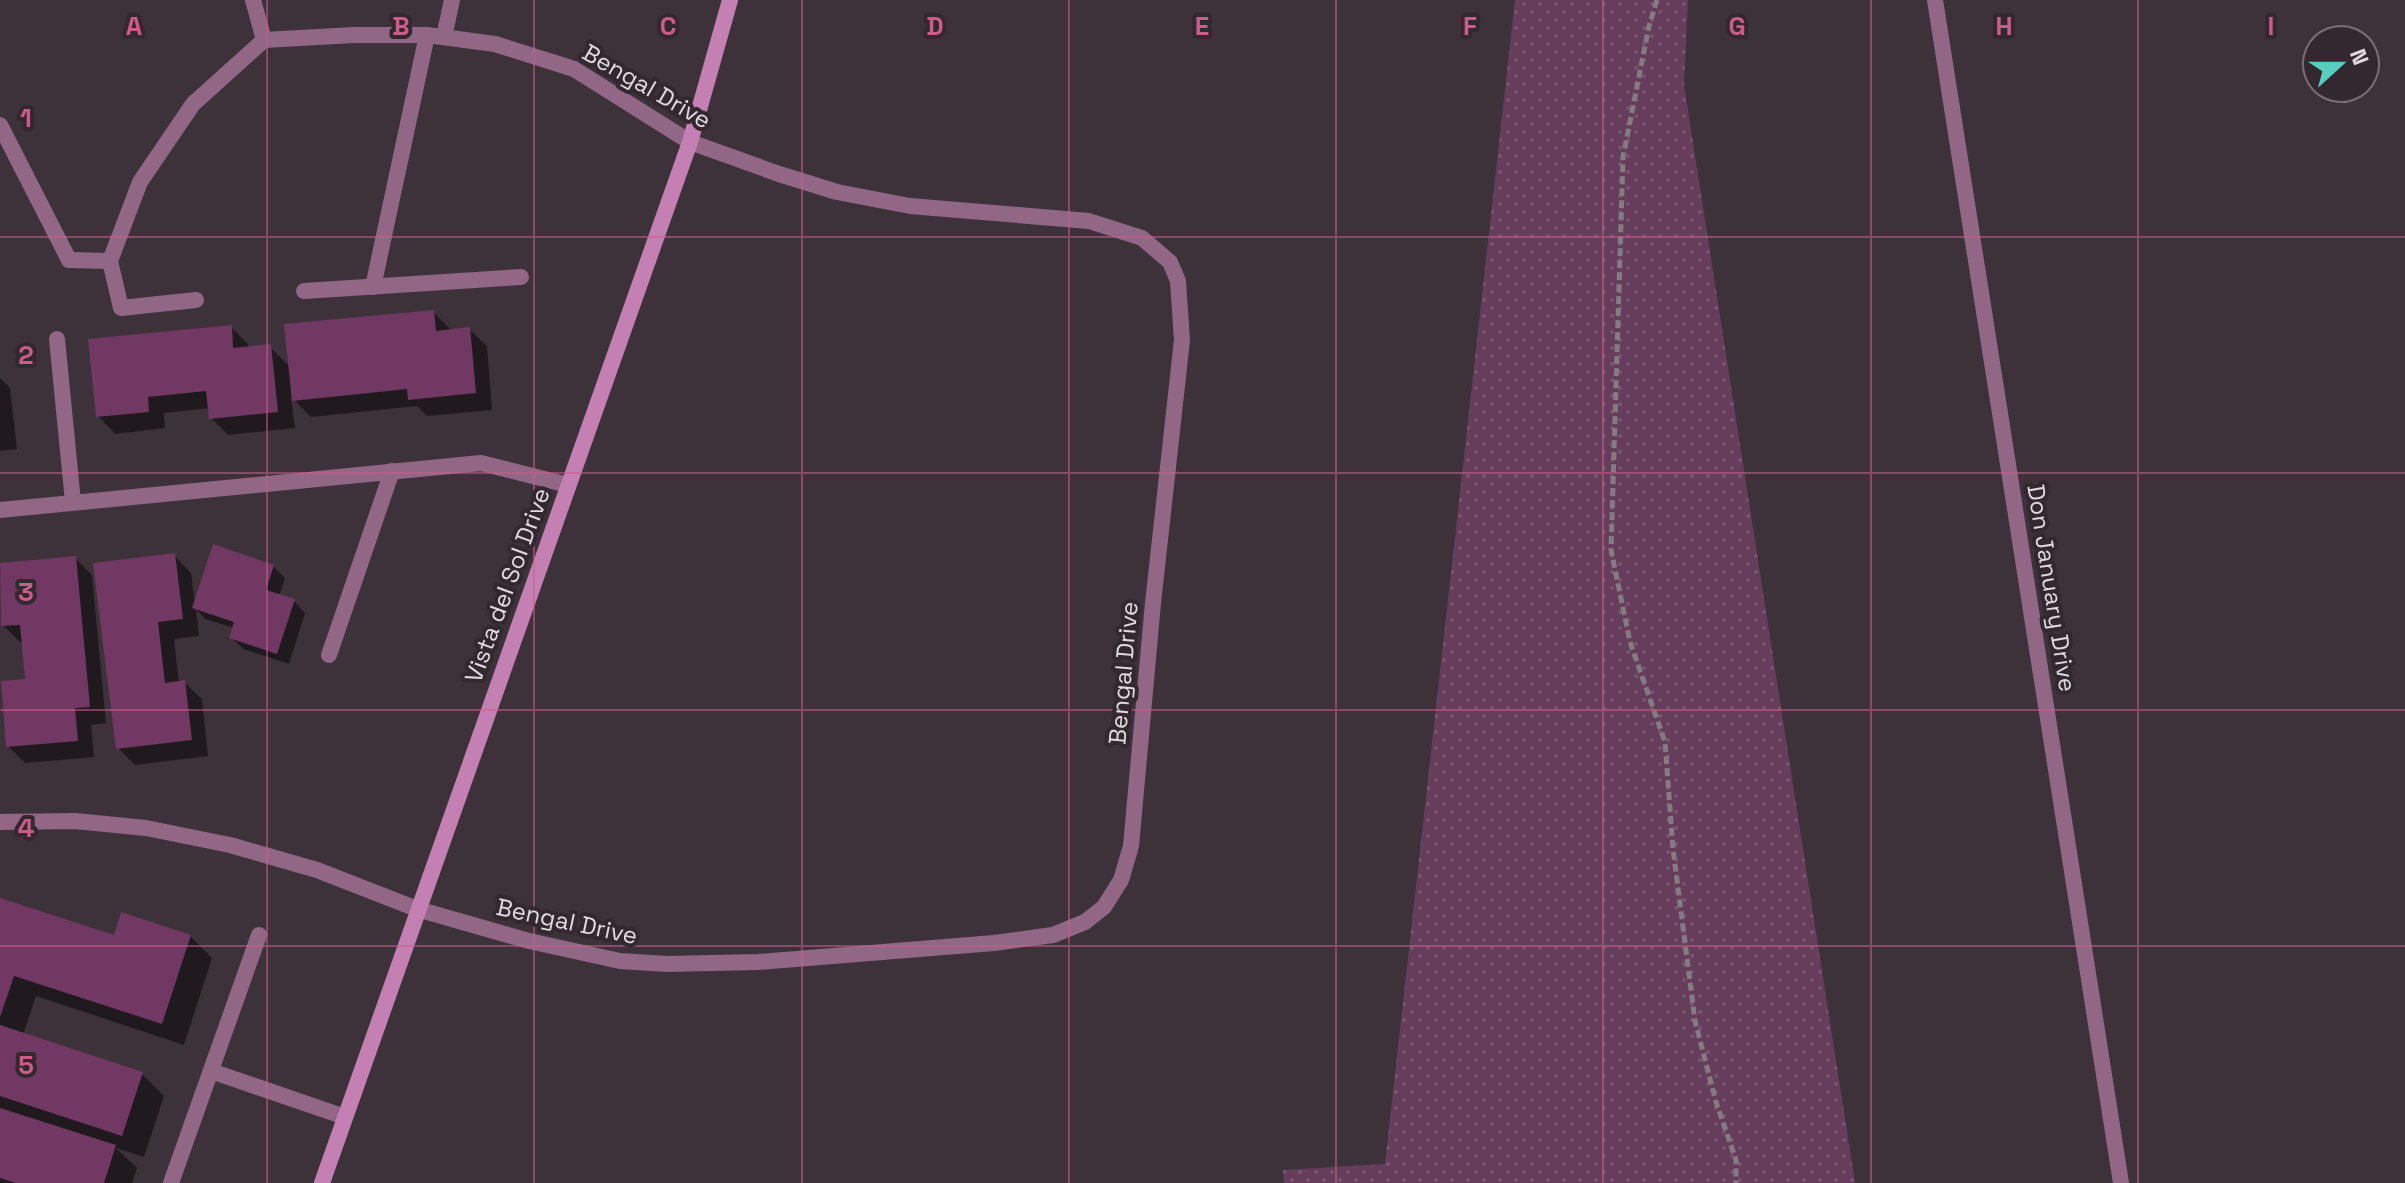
<svg xmlns="http://www.w3.org/2000/svg" width="2405" height="1183" font-family="'Space Grotesk',sans-serif">
	<style>
		.grass { fill: url(#grass-dots) }
		.shadow { fill: #0007 }
		.building { fill: #703863 }
		.lines { fill: none; stroke-linecap: round; stroke-linejoin: round }
		.path { stroke: #857b82; stroke-width: 5; stroke-dasharray: 8 4; stroke-linecap: butt }
		.lane { stroke: #926786; stroke-width: 16 }
		.street { stroke: #926786; stroke-width: 16 }
		.secondary { stroke: #c480b3; stroke-width: 16 }
		.grid { fill: none; stroke: #cc5c89; stroke-width: 2; stroke-opacity: 0.55 }
		.labels { text-anchor: middle; dominant-baseline: central; stroke-width: 8; stroke-linejoin: round; paint-order: stroke }
		.street-label { font-size: 24px; fill: #e0d9de; stroke: #332830 }
		.grid-label { font-size: 26px; text-anchor: middle; font-weight: bold; fill: #cc5c89; stroke: #332830; stroke-width: 8; stroke-linejoin: round; paint-order: stroke }
	</style>
	<defs>
		<pattern id="grass-dots" width="8" height="8" patternUnits="userSpaceOnUse" patternTransform="scale(2)"><rect width="8" height="8" fill="#663e5c"/><path d="M2 2h.1M6 6h.1" fill="none" stroke="#7c5973" stroke-width="1.8" stroke-linecap="round"/></pattern>
	</defs>
	<rect width="100%" height="100%" fill="#3d323a"/>
	<path class="grass" d="M1515,0H1688L1684,85L1855,1183H1284L1283,1170L1385,1164Z"/>
	<g class="shadow">
		<path d="M433,312L450,329H469L487,346L492,410L427,416L417,406L311,417L291,397L295,428L228,435L211,418L210,408L164,413L165,428L115,434L98,416L231,327L248,344V349L270,347L290,367Z"/>
		<path d="M0,378L10,388L17,449L0,451Z"/>
		<path d="M174,555L191,573L195,604L273,566L285,578L279,596L294,601L305,613L289,664L243,649L231,637L234,628L205,619L196,609L199,636L174,639L179,683L184,682L202,699L208,756L135,765L118,748Z"/>
		<path d="M75,558L92,575L106,723L91,725L94,757L25,763L8,746L28,680L24,642H20L3,625L0,565Z"/>
		<path d="M0,900L115,938L190,936L212,958L184,1045L36,996L23,1035L142,1074L164,1096L144,1157L116,1148L137,1168L132,1183H0Z"/>
	</g>
	<g class="building">
		<path d="M434,310L436,331L470,327L476,393L408,400L407,389L292,401L284,324Z"/>
		<path d="M232,325L233,348L271,344L278,412L209,419L206,391L148,397L149,412L96,417L88,339Z"/>
		<path d="M213,544L274,565L266,590L295,599L277,654L229,638L234,622L192,608Z"/>
		<path d="M175,553L183,619L158,622L165,683L185,680L192,740L116,749L93,563Z"/>
		<path d="M76,556L90,707L75,708L78,741L6,747L1,681L25,679L20,625L1,626L0,563Z"/>
		<path d="M0,898L114,935L121,912L191,935L162,1024L14,976L0,1017Z"/>
		<path d="M0,1025L143,1072L122,1136L0,1096Z"/>
		<path d="M0,1108L116,1145L104,1183H16L0,1178Z"/>
	</g>
	<g class="lines">
		<path class="path" d="M1657,0L1649,26L1623,157L1611,550L1630,642L1665,742L1673,849L1695,1021L1716,1102L1736,1160V1183"/>
		<g class="lane">
			<path d="M444,37L452,0"/>
			<path d="M0,125L69,260L110,261"/>
			<path d="M373,287L427,35"/>
			<path d="M304,291L521,277"/>
			<path d="M196,300L121,308L110,261L140,182L193,104L264,40L253,0"/>
			<path d="M57,339L73,502"/>
			<path d="M0,510L481,463L568,485"/>
			<path d="M329,655L392,471"/>
			<path d="M211,1071L345,1117"/>
			<path d="M171,1183L259,935"/>
		</g>
		<g class="street">
			<path d="M1935,0L2121,1183"/>
			<path d="M0,822L75,821L146,828L230,845L317,870L417,909L529,941L620,961L667,964L758,962L994,943L1053,935L1085,922L1104,907L1121,880L1131,846L1153,603L1182,340L1178,281L1170,262L1142,238L1089,221L910,206L837,192L779,174L690,142L574,69L495,44L427,35H354L264,40"/>
		</g>
		<path class="secondary" d="M322,1183L690,142L730,0"/>
	</g>
	<path class="grid" d="M267,0V1183M534,0V1183M802,0V1183M1069,0V1183M1336,0V1183M1603,0V1183M1871,0V1183M2138,0V1183M0,237H2405M0,473H2405M0,710H2405M0,946H2405"/>
	<g class="labels">
		<g class="street-label">
			<text transform="translate(647 86) rotate(30)">Bengal Drive</text>
			<text transform="translate(507 585) rotate(-70)">Vista del Sol Drive</text>
			<text transform="translate(2052 588) rotate(81)">Don January Drive</text>
			<text transform="translate(1123 673) rotate(-85)">Bengal Drive</text>
			<text transform="translate(567 921) rotate(12)">Bengal Drive</text>
		</g>
	</g>
	<g class="grid-label">
		<text x="134" y="35">A</text>
		<text x="401" y="35">B</text>
		<text x="668" y="35">C</text>
		<text x="935" y="35">D</text>
		<text x="1202" y="35">E</text>
		<text x="1470" y="35">F</text>
		<text x="1737" y="35">G</text>
		<text x="2004" y="35">H</text>
		<text x="2271" y="35">I</text>
		<text x="26" y="127">1</text>
		<text x="26" y="364">2</text>
		<text x="26" y="601">3</text>
		<text x="26" y="837">4</text>
		<text x="26" y="1074">5</text>
	</g>
	<g transform="translate(2341 64) rotate(69)"><circle r="38" fill="#332830" stroke="#786f76" stroke-width="2"/>
	<path d="M0-6L14 30L0 20L-14 30Z" fill="#58cec0"/>
	<text y="-12" font-size="22" font-weight="bold" text-anchor="middle" fill="#e0d9de">N</text>
	</g>
</svg>
